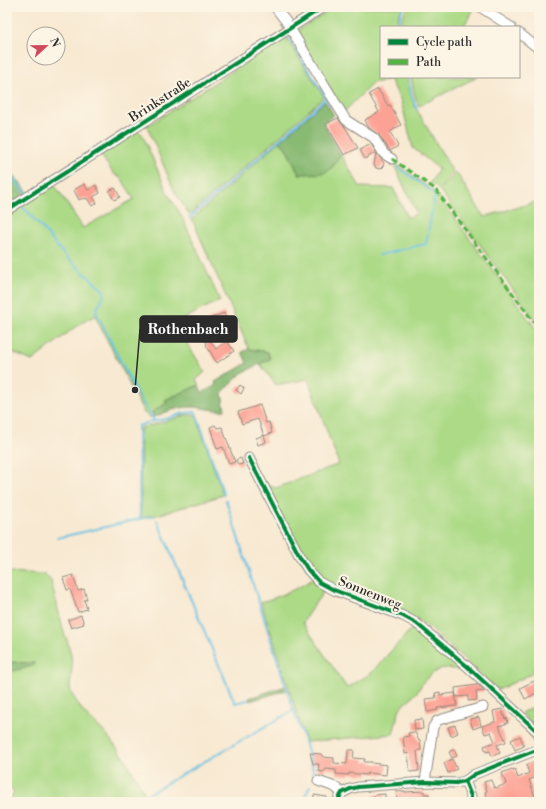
<svg xmlns="http://www.w3.org/2000/svg" width="546" height="809" font-family="'Libre Bodoni',serif">
	<style>
		.green { fill: #acda86; stroke: #6c8258 }
		.forest { fill: #89ba73; stroke: #5a724f }
		.lines { fill: none; stroke-linecap: round; stroke-linejoin: round }
		.stream { stroke: #65c0e3; stroke-width: 2 }
		.building { fill: #fca294 }
		.minor-casing { stroke: #928a7e; stroke-width: 11 }
		.minor { stroke: #fff; stroke-width: 9 }
		.quiet { stroke: #56b246; stroke-width: 3; stroke-dasharray: 6 3; stroke-linecap: butt }
		.cycleway-casing { stroke: #fcf5e5; stroke-width: 6 }
		.cycleway { stroke: #00873e; stroke-width: 4 }
		.labels { text-anchor: middle; dominant-baseline: central; stroke-width: 4; stroke-linejoin: round; paint-order: stroke }
		.street-label { font-size: 13px; fill: #2b2b2b; stroke: #fcf5e5 }
		.leader { fill: none; stroke: #2b2b2b; stroke-width: 1.5 }
		.callout-dot { fill: #2b2b2b; stroke: #fcf5e5; stroke-width: 1.5 }
		.callout { fill: #2b2b2b; stroke: #2b2b2b; stroke-width: 1.5 }
		.callout-label { font-size: 14px; text-anchor: middle; font-weight: bold; fill: #fff }
	</style>
	<rect width="100%" height="100%" fill="#fcf5e5"/>
	<filter id="ink" filterUnits="userSpaceOnUse"><feTurbulence type="fractalNoise" baseFrequency=".025" numOctaves="2"/><feDisplacementMap in="SourceGraphic" scale="8" xChannelSelector="R" yChannelSelector="G"/><feConvolveMatrix kernelMatrix="1 2 1 2 8 2 1 2 1" color-interpolation-filters="sRGB"/></filter>
	<filter id="wash" filterUnits="userSpaceOnUse"><feTurbulence type="fractalNoise" baseFrequency=".012" numOctaves="4" result="noise"/><feDisplacementMap in="SourceGraphic" scale="16" xChannelSelector="R" yChannelSelector="G"/><feGaussianBlur stdDeviation="0.9" result="paint"/><feColorMatrix in="noise" values="0 0 0 0 0 0 0 0 0 0 0 0 0 0 0 0 0 1.4 0 .05"/><feComposite in="paint" operator="in"/></filter>
	<g filter="url(#wash)">
		<rect width="100%" height="100%" fill="#f8e9d2"/>
		<g class="green">
			<path d="M334,7H403C399,13 397,19 397,27H381V77H407L414,105L453,172L442,186L443,188L456,172L484,217L539,201V325L441,192L435,186L430,183L439,169L413,148L401,101L390,79L373,83L344,112L295,32Z"/>
			<path d="M408,7H467L473,11L463,27H402C401,20 403,13 408,7Z"/>
			<path d="M286,37L324,97L277,139L189,215L174,190L147,126Z"/>
			<path d="M411,77H477L419,106C414,99 413,87 411,77Z"/>
			<path d="M137,131L142,134L168,194L183,219L220,301L204,308L184,319L183,337L205,372L196,380L199,385L165,400L167,403L152,412L154,417H150L144,413L97,320L96,315L78,325L32,361L7,350V214L54,184L83,228L134,199L122,179L113,173L101,155Z"/>
			<path d="M280,141L286,148L299,174L337,161L340,153L360,187L393,188L408,218L417,213L392,161L428,187L437,194L539,333V659L531,674L498,690L431,629L417,619L321,580L310,568L263,483L276,488L339,464L308,379L276,385L260,364L270,359L268,352L249,349L192,219Z"/>
			<path d="M184,415H196L223,495L154,516L153,515L141,518L140,428C155,424 170,421 184,415Z"/>
			<path d="M7,572L45,574L51,581L65,637H66L71,654L72,667L70,687L71,693L84,713L105,733L124,757L145,794L138,798L140,802H10L14,791L7,786V671H12L34,664L7,662Z"/>
			<path d="M313,579L326,588L307,615L303,623L347,688L370,674L414,626L469,670L441,668L433,673L424,681L417,692L400,708L397,718L393,734L306,742L261,602C279,597 297,589 313,579Z"/>
			<path d="M539,704V730L521,713Z"/>
			<path d="M527,726L539,737V744L535,746L531,738Z"/>
		</g>
		<g class="forest">
			<path d="M325,101L334,115L323,123L340,153C338,159 334,167 328,171C323,174 306,174 299,174L286,148L280,141Z"/>
			<path d="M7,168L28,192L7,205Z"/>
			<path d="M249,349L268,352L270,359L242,373L222,393L225,410C213,411 202,407 190,407C178,407 166,412 154,417L152,412L167,403L165,400L199,385L202,393L216,385L215,382L247,363L242,352Z"/>
			<path d="M7,662L34,663L33,666L12,671H7Z"/>
			<path d="M286,686L287,690L250,701L249,698Z"/>
			<path d="M145,794L150,802H140L138,798Z"/>
		</g>
		<g class="lines">
			<g class="stream">
				<path d="M325,11L331,7"/>
				<path d="M399,27L401,12L404,7"/>
				<path d="M287,35L331,106"/>
				<path d="M408,77C410,87 411,100 417,109"/>
				<path d="M7,171L24,191L27,193"/>
				<path d="M21,206L30,214L34,220L37,222L65,256L103,290L104,293V295L97,309L96,312L135,390L154,421L166,419L184,413L196,412L224,495"/>
				<path d="M189,218L278,141L326,98"/>
				<path d="M379,255L426,244L435,194L398,167"/>
				<path d="M226,500L294,712L305,741L313,769V775"/>
				<path d="M153,516L140,519L138,426L153,421"/>
				<path d="M157,520L235,703L248,700"/>
				<path d="M57,538L140,519"/>
				<path d="M141,798L294,710"/>
				<path d="M302,802L310,786"/>
			</g>
		</g>
		<g id="blocks">
			<g class="building">
				<path d="M378,89L388,106L390,105L401,125L390,132L398,146L390,151L379,135L369,128L365,120L379,112L369,94Z"/>
				<path d="M338,118L341,123L345,127L358,148L344,155L326,124Z"/>
				<path d="M371,144L376,152L365,159L360,150Z"/>
				<path d="M376,153L384,163L383,166L380,169L376,168L374,165Z"/>
				<path d="M84,184L88,190L96,185L100,193L93,197L97,203L92,206L87,198L84,199L83,198L79,200L74,190Z"/>
				<path d="M115,188L120,197L114,200L109,191Z"/>
				<path d="M224,313L231,331L209,339L216,349L227,341L234,351L217,363L206,345L207,344L202,332L212,328L209,319Z"/>
				<path d="M240,385L244,388L241,394L236,390Z"/>
				<path d="M260,405L266,423L269,422L272,433L264,436L258,419L242,424L238,412Z"/>
				<path d="M215,425L217,428L222,427L235,462L229,464L223,447L217,449L210,427Z"/>
				<path d="M264,435L266,442L258,445L256,438Z"/>
				<path d="M241,458L243,464L238,465L236,460Z"/>
				<path d="M73,575L78,591L84,589L87,599L84,600L87,609L78,612L70,589L67,590L63,578Z"/>
				<path d="M81,615L84,624L71,628L68,620Z"/>
				<path d="M534,681L539,692L525,699L520,688Z"/>
				<path d="M477,684L485,691L476,692L477,700L468,701V696L456,697L455,688L477,685Z"/>
				<path d="M440,692V695L455,693L457,706L437,708L438,710L427,712L425,699L436,698L435,693Z"/>
				<path d="M502,709L505,719L507,718L508,723L499,726L506,742L497,745L500,753L492,756L490,751L486,752L484,746L495,742L491,732L485,734L482,726L495,722L493,711Z"/>
				<path d="M479,717L481,726L473,729L470,719Z"/>
				<path d="M422,719L423,729L415,730L414,720Z"/>
				<path d="M455,725L458,733L451,736L448,727Z"/>
				<path d="M415,732L419,741L420,740L421,750L417,751L419,771L410,772L408,753L405,754L403,737L409,736L408,733Z"/>
				<path d="M520,736L524,746L515,750L511,740Z"/>
				<path d="M454,749L457,756L452,758L449,752Z"/>
				<path d="M348,750H354L353,758L365,759L364,762H372V763L387,765L386,775L368,773L367,775L349,773V775L336,774V770L326,769L323,772L318,771L319,764H313L310,753L321,754L323,757L334,758V763L347,764Z"/>
				<path d="M452,759L457,769L448,773L444,763Z"/>
				<path d="M537,760L539,764V776L529,780L537,802H489L485,792L487,791L484,782L491,780L494,788L496,787V788L506,784L502,773L512,769L513,770L515,769L518,778L529,773L526,765Z"/>
				<path d="M405,791V792L424,791V794H429L430,802H401V798L397,799L396,792Z"/>
				<path d="M385,794V802H375L374,795Z"/>
				<path d="M314,795L327,797L326,802H313Z"/>
			</g>
		</g>
	</g>
	<g filter="url(#ink)">
		<use href="#blocks" fill-opacity="0" stroke="#928a7e" stroke-width="1"/>
		<g class="lines">
			<defs>
				<g id="minor">
					<path d="M275,7L287,23L346,120L374,138L384,154L392,159"/>
					<path d="M480,7L511,27"/>
					<path d="M519,33L539,49"/>
					<path d="M7,210L323,7"/>
					<path d="M249,458L300,557L308,570L319,582L334,590L403,616L416,623L468,667L539,733"/>
					<path d="M318,781L335,787L342,793"/>
					<path d="M425,782L433,727L437,721L439,720L483,707"/>
					<path d="M337,802L342,793L350,789L358,787L425,782L456,783L465,781"/>
					<path d="M471,802V796L465,781L475,774L539,749"/>
				</g>
			</defs>
			<use href="#minor" class="minor-casing"/>
			<use href="#minor" class="minor"/>
			<path class="quiet" d="M392,159L435,189L539,329"/>
			<defs>
				<g id="cycleway">
					<path d="M7,210L323,7"/>
					<path d="M249,458L300,557L308,570L319,582L334,590L403,616L416,623L468,667L539,733"/>
					<path d="M337,802L342,793L350,789L358,787L425,782L456,783L465,781"/>
					<path d="M471,802V796L465,781L475,774L539,749"/>
				</g>
			</defs>
			<use href="#cycleway" class="cycleway-casing"/>
			<use href="#cycleway" class="cycleway"/>
		</g>
	</g>
	<g class="labels">
		<g class="street-label">
			<text transform="translate(160 100) rotate(-33)">Brinkstraße</text>
			<text transform="translate(370 593) rotate(22)">Sonnenweg</text>
		</g>
	</g>
	<path class="leader" d="M135 390L140 329"/>
	<circle class="callout-dot" cx="135" cy="390" r="4"/>
	<rect class="callout" x="140" y="316" width="97" height="26" rx="4"/>
	<g class="callout-label">
		<text x="188" y="334">Rothenbach</text>
	</g>
	<rect width="546" height="809" fill="none" stroke="#fcf5e5" stroke-width="24"/>
	<rect x="380" y="26" width="140" height="52" fill="#fcf5e5" stroke="#a8a49b"/>
	<rect x="388" y="39" width="20" height="6" fill="#00873e" stroke="#a8a49b"/>
	<text x="416" y="46" font-size="12" fill="#2b2b2b">Cycle path</text>
	<rect x="388" y="59" width="20" height="6" fill="#56b246" stroke="#a8a49b"/>
	<text x="416" y="66" font-size="12" fill="#2b2b2b">Path</text>
	<g transform="translate(46 46) rotate(68)"><circle r="19" fill="#fcf5e5" stroke="#a8a49b"/>
	<path d="M0-3L7 15L0 10L-7 15Z" fill="#d1495b"/>
	<text y="-6" font-size="11" font-weight="bold" text-anchor="middle" fill="#2b2b2b">N</text>
	</g>
</svg>
